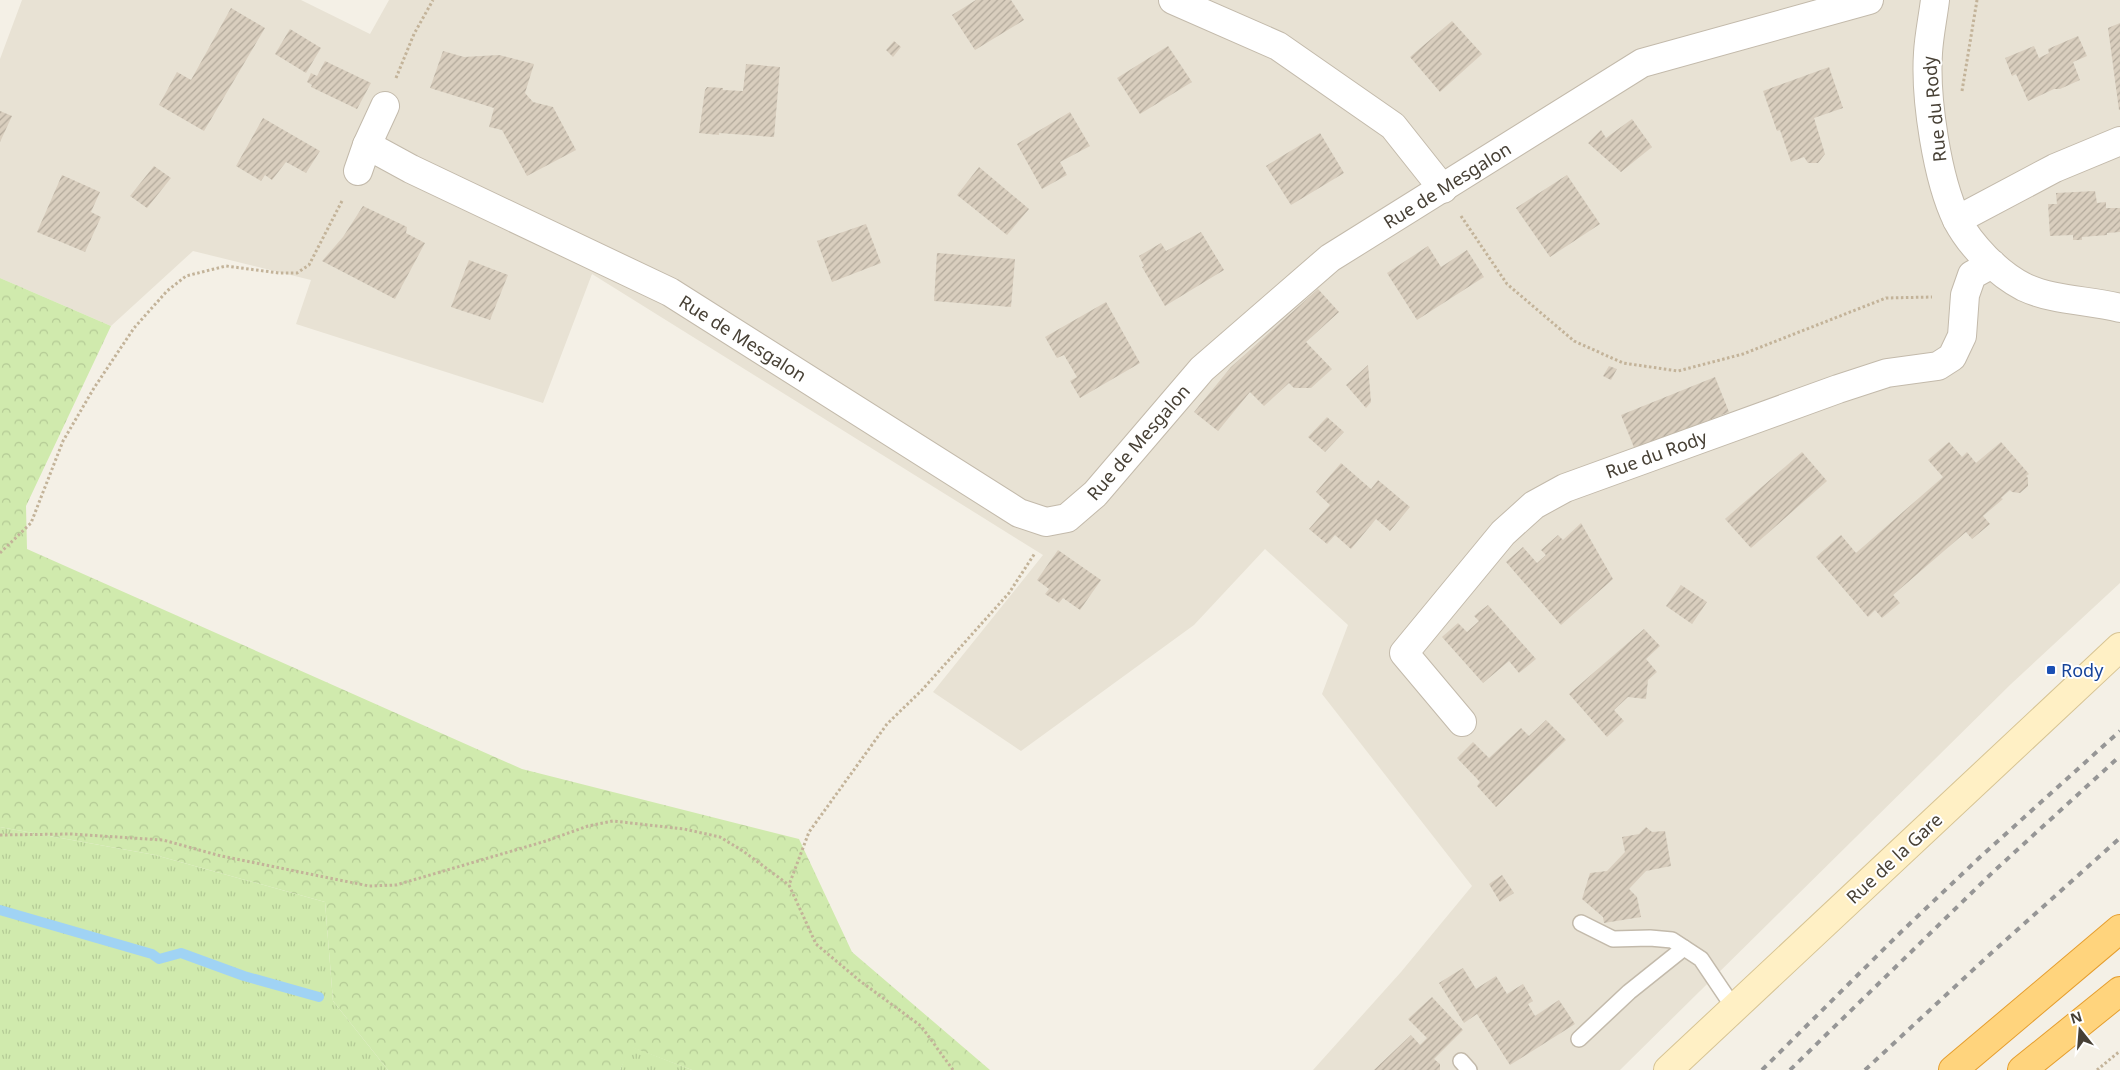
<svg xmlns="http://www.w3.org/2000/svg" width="2120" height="1070" font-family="'Noto Sans',sans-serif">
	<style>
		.residential { fill: #e8e2d4 }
		.grass { fill: url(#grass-tufts) }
		.forest { fill: url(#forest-crowns) }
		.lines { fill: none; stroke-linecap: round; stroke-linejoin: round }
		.stream { stroke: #a0d3f4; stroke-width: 10 }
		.building { fill: url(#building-hatch) }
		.service-casing { stroke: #c3baab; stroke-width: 18 }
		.minor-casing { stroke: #c3baab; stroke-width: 30 }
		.secondary-casing { stroke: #d7c494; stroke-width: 30 }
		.trunk-casing { stroke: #e59e2f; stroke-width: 30 }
		.path { stroke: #c3b399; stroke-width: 3; stroke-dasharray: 2.5 2.5; stroke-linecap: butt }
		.service { stroke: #fff; stroke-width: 15 }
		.minor { stroke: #fff; stroke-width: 28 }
		.secondary { stroke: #fff0c5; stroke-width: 28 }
		.trunk { stroke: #ffd47d; stroke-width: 28 }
		.rail { stroke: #969696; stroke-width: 4; stroke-dasharray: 6 6; stroke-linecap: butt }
		.transit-dot { fill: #1a4fb4; stroke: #fff; stroke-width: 2 }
		.labels { text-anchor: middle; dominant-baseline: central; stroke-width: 4; stroke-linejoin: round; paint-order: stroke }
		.street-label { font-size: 18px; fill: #474035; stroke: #fff }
		.transit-label { font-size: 18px; fill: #164399; stroke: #fff; text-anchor: start }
	</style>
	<defs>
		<pattern id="grass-tufts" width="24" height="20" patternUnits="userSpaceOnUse" patternTransform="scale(1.25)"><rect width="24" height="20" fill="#d0eaad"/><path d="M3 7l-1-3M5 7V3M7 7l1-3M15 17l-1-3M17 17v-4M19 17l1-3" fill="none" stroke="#b4ca95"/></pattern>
		<pattern id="forest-crowns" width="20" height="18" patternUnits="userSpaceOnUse" patternTransform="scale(1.25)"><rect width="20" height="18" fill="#d0eaad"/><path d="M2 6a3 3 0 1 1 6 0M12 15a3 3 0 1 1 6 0" fill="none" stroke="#b4ca95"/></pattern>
		<pattern id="building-hatch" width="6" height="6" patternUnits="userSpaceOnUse" patternTransform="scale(1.25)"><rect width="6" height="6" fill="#d9cebe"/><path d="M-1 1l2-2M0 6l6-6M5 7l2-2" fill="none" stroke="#b2a99b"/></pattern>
	</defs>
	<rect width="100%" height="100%" fill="#f4f0e6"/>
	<path class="residential" d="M22,0H301L370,34L389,0H2120V583L2011,684L1620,1070H1313L1401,972L1472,886L1322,694L1348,625L1265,549L1194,625L1021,751L933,692L1043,555L592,274L543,403L296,324L311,280L193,251L111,326L0,278V59Z"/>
	<g class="grass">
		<path d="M0,827L155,855L325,902L333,1001L388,1070H0Z"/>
		<path d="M630,1046L692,1070H620Z"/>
	</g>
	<path class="forest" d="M0,278L111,326L26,506L27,549L522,769L799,839L852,952L990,1070H692L631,1047L620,1070H388L333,1001L325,902L155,855L0,827Z"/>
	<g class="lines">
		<path class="stream" d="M0,910L152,954L159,959L181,953L244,976L319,997"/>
	</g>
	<g class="building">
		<path d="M976,0H1011L1024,20L975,50L952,15Z"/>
		<path d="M231,8L265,28L204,131L159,105L177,72L191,80Z"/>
		<path d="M1452,21L1482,54L1440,92L1410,57Z"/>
		<path d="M2120,23V110H2119L2108,28Z"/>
		<path d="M290,29L321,48L306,73L275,54Z"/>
		<path d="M2078,36L2087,56L2073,62L2080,80L2060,89H2054L2028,101L2016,74L2012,76L2005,58L2034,46L2039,58L2049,53L2048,49Z"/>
		<path d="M894,41L901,47L893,57L886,50Z"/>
		<path d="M1168,46L1192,82L1140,114L1117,78Z"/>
		<path d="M443,51L464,57L499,55L534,64L525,93L533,102L553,107L576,150L527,176L502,130L489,127L494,108L430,88Z"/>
		<path d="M325,61L371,83L357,109L311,87L312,85L307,82L311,73L317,76Z"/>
		<path d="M746,64L780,67L774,137L719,133V135L699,133L705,90L707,87L723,88V90L743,91Z"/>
		<path d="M1829,67L1843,108L1814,118L1825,154L1818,163H1808L1804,157L1791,162L1780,130L1777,131L1763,91Z"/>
		<path d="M0,111L12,116L0,142Z"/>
		<path d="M1070,112L1090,146L1060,162L1067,175L1042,189L1017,144Z"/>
		<path d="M263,118L320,151L306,173L286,162L272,180L265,175L261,181L236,166Z"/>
		<path d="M1632,119L1652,147L1621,172L1588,143L1601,130L1606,138Z"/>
		<path d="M1320,133L1344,173L1291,205L1266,166Z"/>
		<path d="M154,166L171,178L147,208L130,196Z"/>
		<path d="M979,167L1029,209L1007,235L957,195Z"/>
		<path d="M62,175L100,192L91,212L101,217L85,252L37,232Z"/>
		<path d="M1567,175L1600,224L1550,257L1516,208Z"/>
		<path d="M2095,191L2097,203L2106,202V208H2120V232L2107,233V235L2082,237V240H2073V235L2050,236L2048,204H2057L2056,193Z"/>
		<path d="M363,206L407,227L406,233L425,243L395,299L322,261L343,237Z"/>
		<path d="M866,224L881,263L832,282L817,241Z"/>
		<path d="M1201,232L1224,270L1165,306L1142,267L1144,266L1139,256L1161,243L1166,251Z"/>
		<path d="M1428,246L1441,267L1467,250L1484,277L1417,320L1387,273Z"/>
		<path d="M937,253L1015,259L1011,307L934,301Z"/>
		<path d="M469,260L508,275L490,320L451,307Z"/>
		<path d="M1318,289L1339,312L1306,342L1332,369L1311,388H1294L1289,383L1264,406L1250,392L1218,431L1194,412L1231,367Z"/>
		<path d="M1106,302L1140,363L1080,398L1070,381L1077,377L1064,355L1057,358L1045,337Z"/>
		<path d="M1368,365L1371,402L1366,408L1346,385Z"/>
		<path d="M1609,366L1617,369L1611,380L1603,376Z"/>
		<path d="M1715,377L1729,412L1635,450L1621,415Z"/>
		<path d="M1327,417L1344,432L1325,452L1308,437Z"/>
		<path d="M1949,442L1962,457L1967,452L1976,463L2001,442L2029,474L2026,476L2028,478V486L2020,493L2012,492L2010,490L2001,498L2003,499L1983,516L1990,524L1972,539L1966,532L1893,595L1900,603L1882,618L1875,610L1868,617L1816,557L1841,535L1856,553L1943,477L1928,460Z"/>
		<path d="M1802,452L1827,481L1751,548L1725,519Z"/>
		<path d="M1341,463L1371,489L1378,480L1410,507L1390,531L1376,519L1351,549L1335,535L1327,544L1309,529L1330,505L1316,492Z"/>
		<path d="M1581,523L1613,579L1561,625L1506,562L1523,547L1537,563L1546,555L1541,550L1558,535L1563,540Z"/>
		<path d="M1058,550L1101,580L1080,610L1063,598L1059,603L1045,594L1049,589L1037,580Z"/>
		<path d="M1681,585L1707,602L1692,624L1666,606Z"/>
		<path d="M1488,605L1536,659L1519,673L1509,661L1483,683L1442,637L1458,623L1467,632L1479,621L1474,616Z"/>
		<path d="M1644,629L1660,646L1646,659L1657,672L1648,680L1646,699L1628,697L1614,710L1624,721L1607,737L1569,694Z"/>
		<path d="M1546,720L1566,740L1496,807L1477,786L1480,782L1457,758L1473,742L1489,758L1521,728L1529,736Z"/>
		<path d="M1646,827L1652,832L1665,831L1671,866L1646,871L1629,889L1637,897L1641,917L1604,923L1603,917L1582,899L1590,873L1607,871L1625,852L1622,837L1639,834Z"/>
		<path d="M1502,875L1514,893L1500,902L1489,884Z"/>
		<path d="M1463,968L1476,989L1496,976L1507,994L1523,984L1533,1001L1528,1004L1535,1016L1559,1000L1575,1024L1510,1065L1477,1014L1464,1023L1439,983Z"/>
		<path d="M1432,997L1463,1030L1434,1059L1440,1064V1070H1374L1411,1035L1420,1045L1427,1038L1408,1019Z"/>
	</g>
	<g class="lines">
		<defs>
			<g id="service">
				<path d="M1581,923L1613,939L1650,938L1672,940L1701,959L1734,1008"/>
				<path d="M1579,1039L1629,992L1684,948"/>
				<path d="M1461,1061L1469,1070"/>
			</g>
			<g id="minor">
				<path d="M1173,0L1278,46L1393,126L1443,189"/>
				<path d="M1935,0C1933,17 1929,35 1928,53C1925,98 1937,179 1957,220C1970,245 1998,274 2024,287C2054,301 2089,300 2120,308"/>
				<path d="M367,145L385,106"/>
				<path d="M358,171L367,145L411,169L670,292L1019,513L1046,522L1067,518L1095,494L1202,369L1330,258L1642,63L1869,0"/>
				<path d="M1957,220L2055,168L2120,141"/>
				<path d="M1462,722L1404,653L1503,533L1534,505L1565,488L1838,389L1887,373L1938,366L1952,357L1962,336L1965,295L1972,275L1992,264"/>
			</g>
			<path id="secondary" d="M1668,1070L2120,647"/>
			<g id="trunk">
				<path d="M1953,1070L2120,929"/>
				<path d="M2022,1070L2120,991"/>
			</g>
		</defs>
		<use href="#service" class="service-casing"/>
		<use href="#minor" class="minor-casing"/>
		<use href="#secondary" class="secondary-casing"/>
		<use href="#trunk" class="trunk-casing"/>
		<g class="path">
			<path d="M396,78L414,34L433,0"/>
			<path d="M1962,91L1977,0"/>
			<path d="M1461,216L1507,284L1574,341L1623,363L1678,371L1743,354L1886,298L1932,297"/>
			<path d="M0,553L31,523L63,441L94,388L134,328L167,291L186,276L226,266L279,273H297L309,265L343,199"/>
			<path d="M0,835L71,834L163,840L221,856L369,886L396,885L546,841L588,826L613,821L684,829L720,837L743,851L789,885"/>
			<path d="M953,1070L921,1026L860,981L816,944L789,885L809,832L887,724L922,690L1009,593L1035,553"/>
			<path d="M2097,1070L2120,1051"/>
		</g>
		<use href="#service" class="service"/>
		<use href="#minor" class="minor"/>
		<use href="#secondary" class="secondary"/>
		<use href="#trunk" class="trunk"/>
		<g class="rail">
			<path d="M1762,1070L1900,933L1979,858L2120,731"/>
			<path d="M1790,1070L1993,872L2120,756"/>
			<path d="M1865,1070L1987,957L2120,838"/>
		</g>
	</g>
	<rect class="transit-dot" x="2046" y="665" width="10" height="10" rx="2.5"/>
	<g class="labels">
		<g class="street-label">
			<text transform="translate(1934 109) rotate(-96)">Rue du Rody</text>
			<text transform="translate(1447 185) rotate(-32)">Rue de Mesgalon</text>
			<text transform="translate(743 338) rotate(32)">Rue de Mesgalon</text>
			<text transform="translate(1138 442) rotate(-49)">Rue de Mesgalon</text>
			<text transform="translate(1656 454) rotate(-20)">Rue du Rody</text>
			<text transform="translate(1894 858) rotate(-43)">Rue de la Gare</text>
		</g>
		<g class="transit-label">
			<text x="2061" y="670">Rody</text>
		</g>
	</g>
	<g transform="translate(2080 1030) rotate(343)" stroke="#ffffff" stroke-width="4" paint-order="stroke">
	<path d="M0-4L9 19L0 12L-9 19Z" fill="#474035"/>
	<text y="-8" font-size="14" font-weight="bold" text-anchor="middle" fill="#474035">N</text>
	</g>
</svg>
